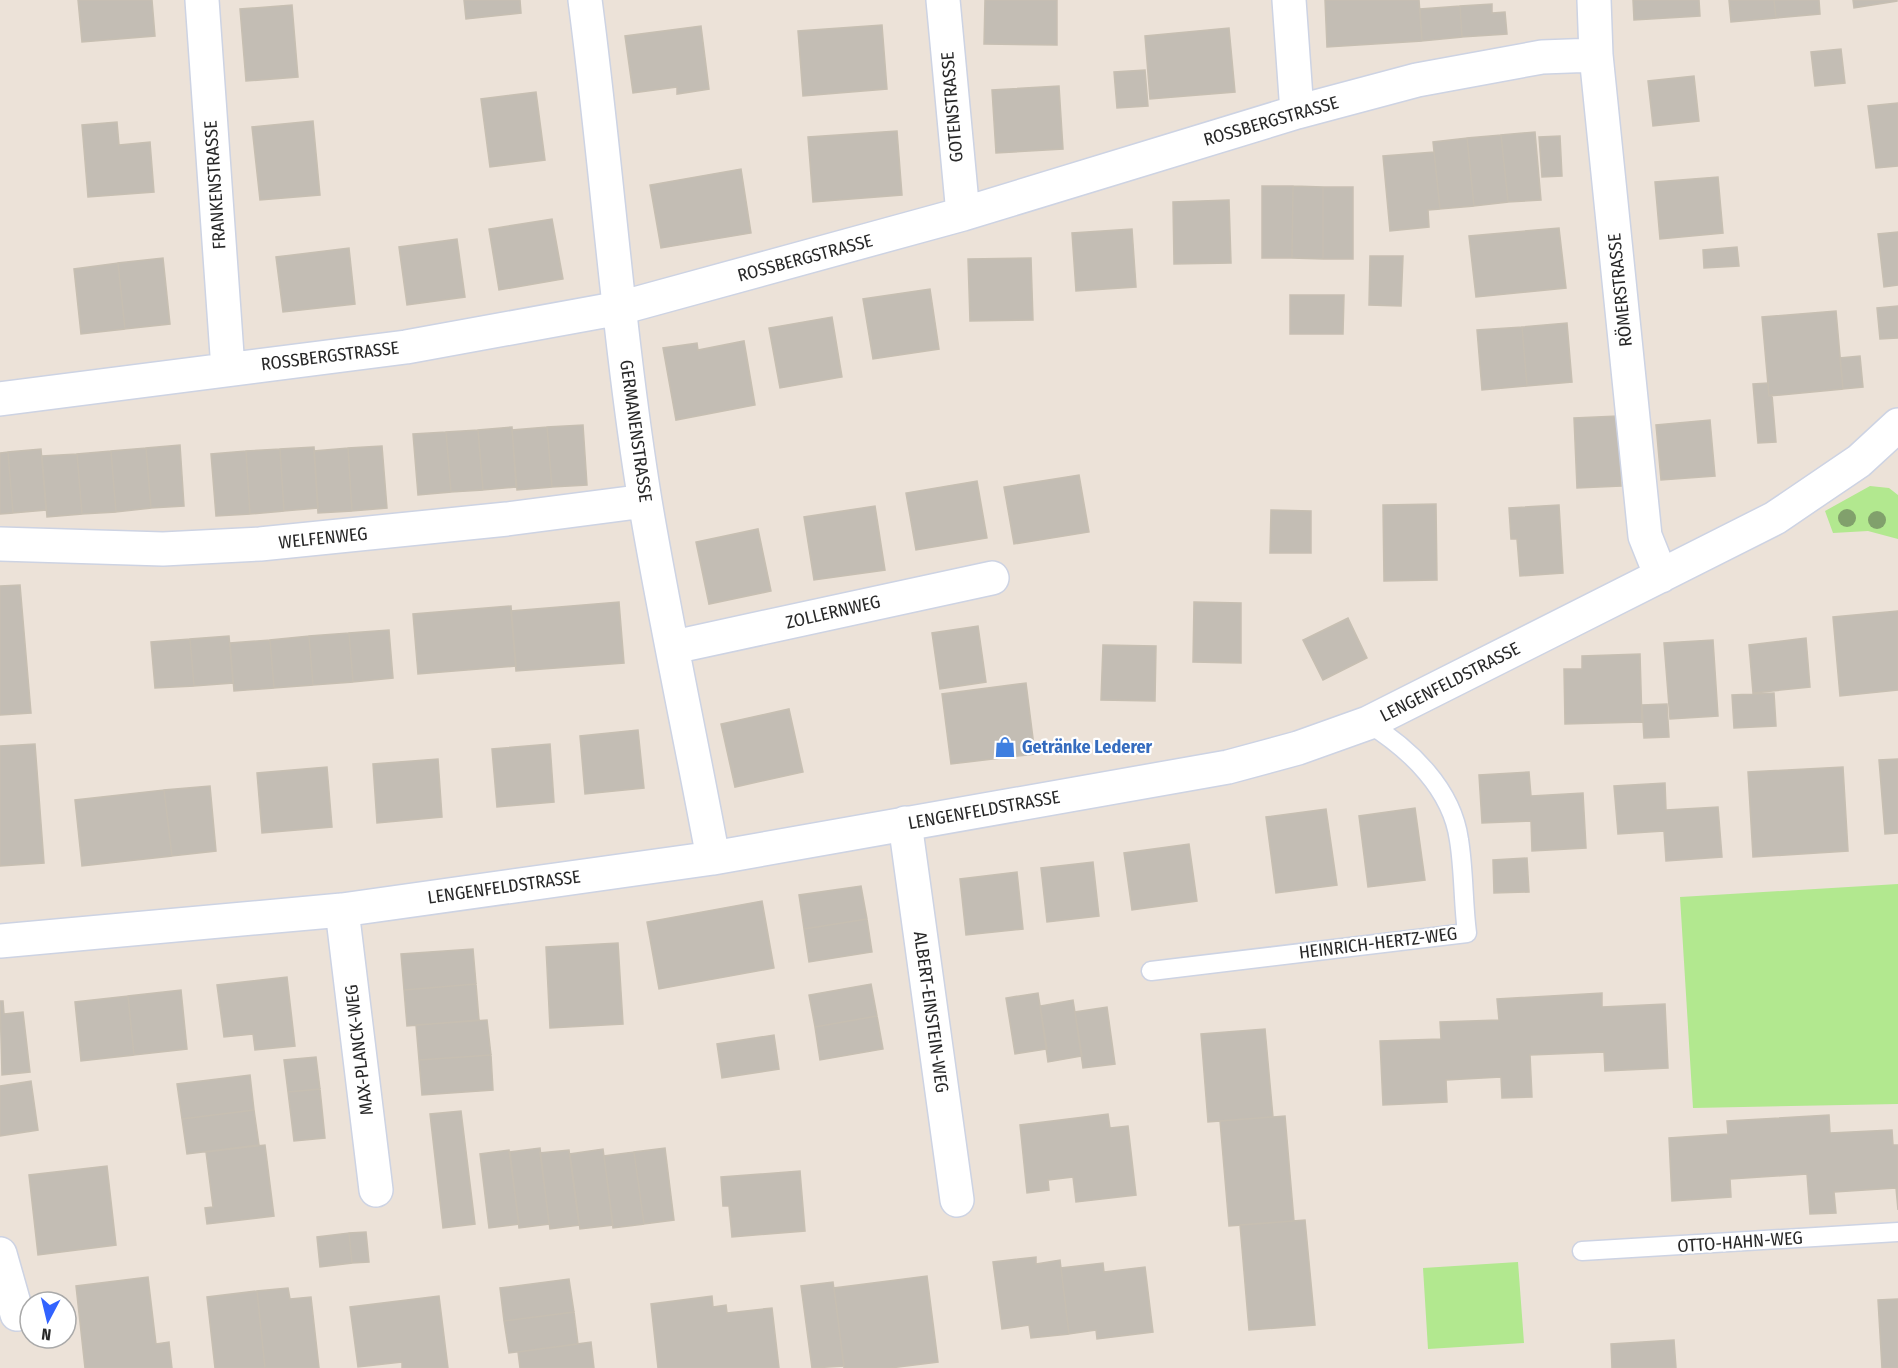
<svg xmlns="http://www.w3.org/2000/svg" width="1898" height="1368" viewBox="0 0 1898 1368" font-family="'Fira Sans Condensed',sans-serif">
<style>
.green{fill:#b2e88f}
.building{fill:#c3bdb4;stroke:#c7bfb2;stroke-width:1.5}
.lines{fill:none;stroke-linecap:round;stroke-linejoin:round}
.lane-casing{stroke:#cdd3e3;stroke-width:21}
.street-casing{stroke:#cdd3e3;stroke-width:36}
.lane{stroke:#fff;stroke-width:18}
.street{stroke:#fff;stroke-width:33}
.tree{fill:#81a06c}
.labels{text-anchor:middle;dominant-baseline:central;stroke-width:4.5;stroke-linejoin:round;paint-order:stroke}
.street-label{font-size:18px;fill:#282828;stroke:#fff}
.shop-label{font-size:18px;font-weight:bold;fill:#366cbe;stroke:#fff;text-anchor:start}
</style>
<rect width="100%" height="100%" fill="#ece2d8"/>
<path class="green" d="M1870,486L1889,488L1898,495V539L1868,531L1833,533L1825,511Z
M1898,884V1104L1693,1108L1680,897Z
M1518,1262L1524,1343L1428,1349L1423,1268Z"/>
<path class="building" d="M78,0H152L155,36L82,42Z
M464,0H520L521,13L466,19Z
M985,0H1057V45L984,44Z
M1325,0H1419L1422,41L1327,47Z
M1633,0H1699L1700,16L1634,20Z
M1729,0H1774L1776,18L1731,22Z
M1774,0H1819L1820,14L1776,18Z
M1853,0H1897V1L1854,8Z
M1492,4V13L1505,12L1507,34L1462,37L1460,6Z
M292,5L298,77L246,81L240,9Z
M1460,6L1462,37L1422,41L1420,9Z
M882,25L887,89L803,96L798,31Z
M701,26L709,89L677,94V87L633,93L625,36Z
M1229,28L1235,92L1150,99L1145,36Z
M1841,49L1845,83L1815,86L1811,52Z
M1145,70L1148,106L1117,108L1114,72Z
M1694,76L1699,121L1653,126L1648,81Z
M1059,86L1063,149L996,153L992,90Z
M536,92L545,160L490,167L481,99Z
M1898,103V166L1876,168L1868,106Z
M313,121L320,195L260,200L252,127Z
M117,122L119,145L150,142L154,192L88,197L82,125Z
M897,131L902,195L813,202L808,137Z
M1535,132L1541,200L1508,202L1501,135Z
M1501,135L1508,202L1474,206L1467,138Z
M1560,136L1562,176L1542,177L1539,137Z
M1467,138L1474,206L1440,209L1433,142Z
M1434,152L1440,209L1428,210L1429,227L1390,231L1383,156Z
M741,169L751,233L661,248L650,185Z
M1718,177L1723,233L1660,239L1655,182Z
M1262,186H1293L1292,258H1262Z
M1293,186L1323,187V259L1292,258Z
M1323,187H1353V259H1323Z
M1229,200L1231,263L1174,264L1173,202Z
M552,219L563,279L499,290L489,229Z
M1559,228L1566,288L1476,297L1469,236Z
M1132,229L1136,287L1076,291L1072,233Z
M1898,232V285L1884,287L1878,234Z
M457,239L465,297L407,305L399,247Z
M1737,247L1739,266L1704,268L1703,250Z
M349,248L355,304L283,312L276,257Z
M1370,256H1403L1401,306L1369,305Z
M163,258L170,324L125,329L118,263Z
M1031,258L1033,320L970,321L968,259Z
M118,263L125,329L81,334L74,269Z
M930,289L939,349L873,359L863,299Z
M1290,295H1344L1343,334H1290Z
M1898,306V338L1880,339L1877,308Z
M1836,311L1843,389L1769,396L1762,317Z
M832,317L842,377L780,388L769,328Z
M1567,323L1572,382L1527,386L1522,327Z
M1522,327L1527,386L1482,390L1477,330Z
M744,341L755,405L676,420L663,348L697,343L698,350Z
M1860,356L1863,387L1843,389L1840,358Z
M1768,383L1769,396L1772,395L1776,442L1758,443L1753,384Z
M1618,416L1621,486L1577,488L1574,418Z
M1710,420L1715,476L1661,480L1656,425Z
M583,425L587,485L552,487L547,427Z
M512,427L516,487L483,490L478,430Z
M547,427L552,487L517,490L512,430Z
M478,430L483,490L451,492L446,432Z
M446,432L451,492L418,495L413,434Z
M180,445L184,506L151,508L146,448Z
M382,446L387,508L352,511L348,448Z
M314,447L318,508L284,511L280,449Z
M146,448L151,508L116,512L111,451Z
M348,448L352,511L318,513L314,451Z
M41,449L46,510L13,513L8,452Z
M280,449L284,511L250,514L246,451Z
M111,451L116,512L82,514L77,454Z
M246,451L250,514L216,516L211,454Z
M8,452L13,513L0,514V453Z
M77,454L82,514L47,517L42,456Z
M1079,475L1089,532L1014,544L1004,487Z
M977,481L987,538L916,550L906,493Z
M1436,504L1437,580L1384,581L1383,505Z
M1559,505L1563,573L1520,576L1517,539H1511L1509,508Z
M875,506L885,570L814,580L804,517Z
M1271,510L1311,511V553H1270Z
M758,529L771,591L709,604L696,542Z
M20,585L31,713L0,715V586Z
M619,602L624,663L516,671L511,611Z
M1194,602L1241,603V663L1193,662Z
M511,606L516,666L418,674L413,614Z
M1898,611V690L1840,696L1833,617Z
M1348,618L1367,658L1323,680L1303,640Z
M978,626L986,682L940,689L932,633Z
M389,630L393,678L353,682L349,633Z
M349,633L353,682L313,685L309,636Z
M229,636L233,683L194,686L190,639Z
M309,636L313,685L274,688L270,640Z
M1806,638L1810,687L1753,693L1749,645Z
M190,639L194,686L155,688L151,642Z
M270,640L274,688L234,691L230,643Z
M1713,640L1718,716L1670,719L1664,643Z
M1103,645L1156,646L1155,701L1101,700Z
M1640,654L1642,722L1565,724L1564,669H1582V656Z
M1026,683L1035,754L951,764L942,694Z
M1774,693L1776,726L1734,728L1732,695Z
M1667,704L1669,737L1644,738L1642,705Z
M789,709L803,772L735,787L721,724Z
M638,730L644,788L585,794L580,736Z
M35,744L44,863L0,866V746Z
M550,744L554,802L497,807L492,749Z
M438,759L442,817L377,823L373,764Z
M1898,759V833L1885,834L1879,760Z
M327,767L332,827L262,833L257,773Z
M1843,767L1848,851L1753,857L1748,772Z
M1529,772L1531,796L1583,793L1586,848L1532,851L1531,821L1482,823L1479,775Z
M1665,783L1666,810L1718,807L1722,857L1666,861L1664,831L1618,834L1614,786Z
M210,786L216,851L172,856L164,790Z
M164,790L172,856L82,866L75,800Z
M1415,808L1425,880L1368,887L1359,816Z
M1326,809L1337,885L1276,893L1266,817Z
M1189,844L1197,901L1132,910L1124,853Z
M1527,858L1529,892L1494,893L1493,860Z
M1093,862L1099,916L1047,922L1041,868Z
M1017,872L1023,929L966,935L960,879Z
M861,886L867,919L804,929L799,895Z
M762,901L774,968L659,989L647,922Z
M867,919L872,952L809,962L804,929Z
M618,943L623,1024L550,1028L546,947Z
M473,949L476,984L404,990L401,954Z
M287,977L295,1046L255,1050L253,1034L224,1037L217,985Z
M476,984L479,1020L407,1026L404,990Z
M871,984L877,1016L815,1027L809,995Z
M181,990L187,1049L134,1055L128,996Z
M1038,993L1047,1049L1015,1054L1006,998Z
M1602,993V1007L1665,1004L1668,1068L1605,1071L1604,1052L1530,1055L1532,1097L1502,1098L1501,1077L1446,1080L1447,1102L1383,1105L1380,1041L1441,1039L1440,1022L1499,1020L1497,999Z
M128,996L134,1055L81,1061L75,1002Z
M1073,1000L1082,1056L1048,1062L1040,1006Z
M0,1001H3L4,1014L23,1012L30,1072L2,1075Z
M1107,1007L1115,1064L1083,1068L1075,1012Z
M877,1016L883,1049L820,1060L815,1027Z
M487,1020L491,1055L419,1060L416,1025Z
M1265,1029L1273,1117L1208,1122L1201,1034Z
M774,1035L779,1069L722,1078L717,1044Z
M491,1055L493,1090L422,1095L419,1060Z
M316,1057L320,1089L288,1092L284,1060Z
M250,1075L254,1110L182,1119L177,1084Z
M31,1081L38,1130L0,1136V1086Z
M320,1089L325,1138L294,1141L288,1092Z
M254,1110L259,1145L187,1154L182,1119Z
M461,1111L475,1224L443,1228L430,1114Z
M1108,1114L1110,1128L1128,1126L1136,1195L1076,1202L1073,1177L1048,1180L1049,1190L1027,1193L1020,1125Z
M1829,1115L1830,1133L1892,1130L1893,1145H1898V1210L1896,1188L1834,1192L1836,1213L1810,1214L1807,1174L1730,1179L1731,1197L1672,1201L1669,1138L1728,1134L1727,1121Z
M1285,1116L1294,1221L1229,1226L1220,1121Z
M265,1145L274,1216L207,1224L205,1208L213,1207L206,1152Z
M540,1148L549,1224L519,1228L510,1152Z
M665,1148L674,1220L644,1224L634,1152Z
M603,1149L613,1225L580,1229L570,1154Z
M509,1150L519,1224L489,1228L480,1154Z
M569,1150L579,1225L550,1229L540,1153Z
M634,1152L644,1224L613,1228L604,1156Z
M107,1166L116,1245L38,1255L29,1175Z
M800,1171L805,1231L732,1237L729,1206H723L721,1177Z
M1305,1220L1315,1325L1249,1330L1240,1225Z
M366,1232L369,1262L352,1263L349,1233Z
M349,1233L352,1263L320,1267L317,1237Z
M1036,1257V1264L1060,1260L1069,1334L1031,1338L1029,1325L1002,1329L993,1262Z
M1103,1263L1104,1272L1145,1267L1153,1332L1097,1339L1096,1330L1069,1334L1061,1268Z
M927,1276L938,1362L890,1368H844L834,1288Z
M148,1277L156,1344L169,1342L172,1368H85L76,1286Z
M569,1279L574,1312L504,1321L500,1288Z
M833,1282L844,1366L812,1368L801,1286Z
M288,1288L290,1299L311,1297L319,1368H265L257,1291Z
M257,1291L265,1368H215L207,1297Z
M439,1296L448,1368H402V1362L358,1367L350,1307Z
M712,1296L713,1307L726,1305L727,1313L772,1308L779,1368H658L651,1304Z
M1898,1299V1368H1882L1878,1300Z
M574,1312L578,1344L509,1353L504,1321Z
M1674,1340L1676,1368H1612L1611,1344Z
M591,1342L594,1368H520L518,1352Z"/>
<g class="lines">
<defs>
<path id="lane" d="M1151,971L1467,933C1463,902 1464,871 1459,840C1452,789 1410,749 1368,723
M1582,1251L1898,1232"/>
<path id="street" d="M202,0L228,369
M585,0C607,167 618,335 645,501C665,620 691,739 713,858
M943,0L963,214
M1289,0L1297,112
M1594,0L1596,55L1645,536L1661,576
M0,399L406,347L620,308L963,214L1297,112L1417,80L1542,57L1596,55
M0,544L163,549L260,544L507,519L645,501
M674,647L992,578
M905,823L957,1200
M342,910L376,1190
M0,941L342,910L713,858L1228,767L1298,748L1368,723L1775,518L1859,461L1898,425
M0,1254L17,1314"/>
</defs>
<use href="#lane" class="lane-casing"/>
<use href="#street" class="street-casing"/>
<use href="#lane" class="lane"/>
<use href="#street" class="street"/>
</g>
<g class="tree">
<circle cx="1847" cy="518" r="9"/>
<circle cx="1877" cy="520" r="9"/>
</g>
<defs>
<symbol id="shop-bare" viewBox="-9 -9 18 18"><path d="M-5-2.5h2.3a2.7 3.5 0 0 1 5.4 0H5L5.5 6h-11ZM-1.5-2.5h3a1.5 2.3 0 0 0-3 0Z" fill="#3f7fe0" stroke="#fff" stroke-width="2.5" paint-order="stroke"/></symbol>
</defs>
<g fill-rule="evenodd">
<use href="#shop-bare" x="990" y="732" width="30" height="30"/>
</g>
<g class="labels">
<g class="street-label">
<text transform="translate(952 107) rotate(-95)">GOTENSTRASSE</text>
<text transform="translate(1271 121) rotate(-16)">ROSSBERGSTRASSE</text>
<text transform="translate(215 185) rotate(-94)">FRANKENSTRASSE</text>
<text transform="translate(805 258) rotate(-15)">ROSSBERGSTRASSE</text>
<text transform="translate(1620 290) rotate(-96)">RÖMERSTRASSE</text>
<text transform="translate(330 356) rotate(-7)">ROSSBERGSTRASSE</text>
<text transform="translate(636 431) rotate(82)">GERMANENSTRASSE</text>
<text transform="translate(323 538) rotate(-6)">WELFENWEG</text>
<text transform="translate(833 612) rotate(-13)">ZOLLERNWEG</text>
<text transform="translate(1450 682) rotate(-27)">LENGENFELDSTRASSE</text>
<text transform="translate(984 810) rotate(-10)">LENGENFELDSTRASSE</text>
<text transform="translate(504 887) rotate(-8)">LENGENFELDSTRASSE</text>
<text transform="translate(1378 943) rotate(-7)">HEINRICH-HERTZ-WEG</text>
<text transform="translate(931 1012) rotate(82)">ALBERT-EINSTEIN-WEG</text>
<text transform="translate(359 1050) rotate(-97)">MAX-PLANCK-WEG</text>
<text transform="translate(1740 1242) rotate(-4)">OTTO-HAHN-WEG</text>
</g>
<g class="shop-label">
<text x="1022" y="747">Getränke Lederer</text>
</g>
</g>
<g transform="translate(48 1320) rotate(187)"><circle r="28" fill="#ffffff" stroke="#a9a9a9" stroke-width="1.5"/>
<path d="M0-4.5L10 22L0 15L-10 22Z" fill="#3263ff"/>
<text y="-9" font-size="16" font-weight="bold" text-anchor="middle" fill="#282828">N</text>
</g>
</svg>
